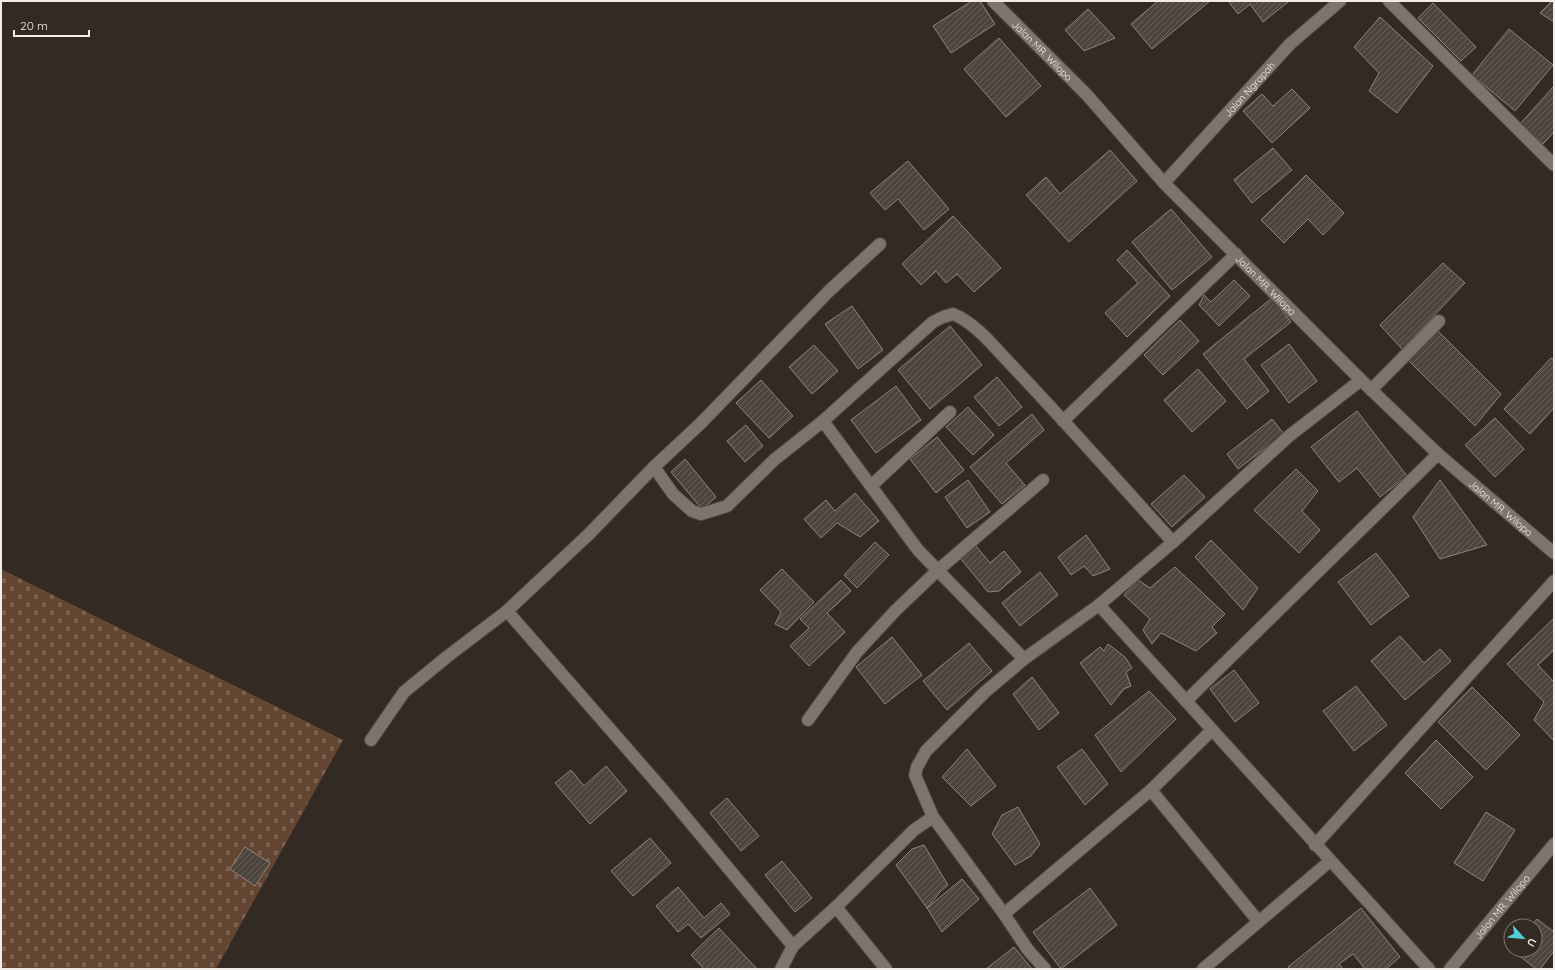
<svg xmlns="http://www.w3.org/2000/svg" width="1555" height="970" viewBox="0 0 1555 970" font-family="Quicksand,sans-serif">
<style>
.cemetery{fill:url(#cemetery-stones)}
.building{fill:url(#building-hatch);stroke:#8f837d}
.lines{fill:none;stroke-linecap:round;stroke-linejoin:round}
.lane-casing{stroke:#4e4642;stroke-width:14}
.street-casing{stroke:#4e4642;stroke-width:14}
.lane{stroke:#7e736d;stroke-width:12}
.street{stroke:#7e736d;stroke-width:12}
.labels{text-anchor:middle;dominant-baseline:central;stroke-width:4;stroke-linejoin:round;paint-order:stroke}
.street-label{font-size:10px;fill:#f2ece8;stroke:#332a24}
</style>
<defs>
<pattern id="cemetery-stones" width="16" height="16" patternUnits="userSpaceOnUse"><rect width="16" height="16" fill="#634532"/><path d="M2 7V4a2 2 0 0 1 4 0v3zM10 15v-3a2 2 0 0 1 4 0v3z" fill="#7a6050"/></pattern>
<pattern id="building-hatch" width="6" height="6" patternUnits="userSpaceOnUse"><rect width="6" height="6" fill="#4e443e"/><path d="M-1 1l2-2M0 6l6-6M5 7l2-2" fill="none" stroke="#685f5a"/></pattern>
</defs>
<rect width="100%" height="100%" fill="#332a24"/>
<path class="cemetery" d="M1,569L343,740L216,969H1Z"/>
<path class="building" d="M972,1H980L995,24L951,53L933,26Z
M1158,1H1210L1152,49L1131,24Z
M1228,1H1287L1288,2L1263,22L1250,4L1238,14Z
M1552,1H1554V22L1540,13Z
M1433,3L1476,47L1461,61L1418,18Z
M1088,9L1115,38L1084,51L1065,30Z
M1380,17L1433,66L1397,113L1369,91L1379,73L1354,47Z
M1509,29L1553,65L1515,111L1472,75Z
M999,38L1041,86L1006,117L964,69Z
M1554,86V132L1543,144L1520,124Z
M1292,89L1310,108L1272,143L1243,111L1262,94L1273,106Z
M1273,148L1292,170L1252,203L1234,180Z
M1110,150L1137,181L1069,242L1026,195L1046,177L1060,194Z
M908,161L949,209L924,230L898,199L885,210L870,193Z
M1306,175L1344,213L1323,235L1308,219L1284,243L1261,220Z
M1171,209L1212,257L1172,290L1132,242Z
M953,216L1001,268L974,292L957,274L946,283L936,271L921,285L902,264Z
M1127,250L1170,296L1127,337L1105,313L1138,283L1117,260Z
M1443,263L1465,283L1402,349L1380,325Z
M1234,280L1250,296L1219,326L1199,305L1204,295L1211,302Z
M1272,298L1291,322L1244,359L1269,391L1247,409L1203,354Z
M852,306L883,350L858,369L825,324Z
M1180,320L1199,341L1163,375L1144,355Z
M950,326L982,365L930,409L898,370Z
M1438,331L1501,394L1475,426L1408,360Z
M1289,344L1317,381L1289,403L1261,365Z
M814,345L838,371L812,394L789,367Z
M1551,358L1554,360V408L1530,434L1504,409Z
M1198,369L1226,401L1192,432L1164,400Z
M997,377L1022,407L999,426L974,397Z
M761,380L793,416L769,438L736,403Z
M896,386L921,420L876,453L851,420Z
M968,407L994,435L973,455L946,427Z
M1357,411L1407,476L1380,497L1357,468L1339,482L1311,447Z
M1032,414L1044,430L1006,463L1025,485L1002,504L970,467Z
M1495,418L1524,449L1495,477L1465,445Z
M1272,419L1284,434L1238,469L1227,454Z
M746,425L763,446L745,462L727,441Z
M937,437L964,470L936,493L910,459Z
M685,459L716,497L702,509L671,472Z
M1296,469L1318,491L1302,511L1320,530L1299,553L1254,510Z
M1184,475L1205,497L1172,527L1151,504Z
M968,480L990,512L967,528L945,497Z
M1440,480L1487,545L1440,559L1413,517Z
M855,493L879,521L860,537L837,523L821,538L804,519L826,500L835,511Z
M1086,535L1110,569L1093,576L1084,566L1071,575L1058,557Z
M1211,540L1258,588L1243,610L1195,557Z
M875,542L889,555L857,588L844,575Z
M976,546L990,563L1004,551L1021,572L999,591L988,592L961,559Z
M1376,553L1409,596L1371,625L1338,582Z
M1175,567L1225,614L1212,627L1217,633L1196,651L1161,633L1152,644L1143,630L1150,619L1124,595L1138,580L1150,588Z
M782,569L814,602L787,630L775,624L781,612L760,590Z
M1040,572L1058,595L1020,626L1002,603Z
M841,580L851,591L827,613L845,632L809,666L790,646L809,628L800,619Z
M1554,618V650L1538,665L1554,682V741L1534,720L1544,702L1507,664Z
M1400,636L1424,663L1440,649L1451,661L1405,700L1371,661Z
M892,637L922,675L885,704L856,667Z
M969,643L992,671L947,710L923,681Z
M1108,644L1125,657L1132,668L1126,672L1131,686L1124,689L1111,705L1080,663L1100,647L1104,651Z
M1234,670L1259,703L1235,722L1210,689Z
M1032,677L1059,713L1039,730L1013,694Z
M1356,686L1387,725L1354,751L1323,711Z
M1472,687L1520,735L1486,770L1438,722Z
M1149,691L1176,719L1121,772L1095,735Z
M1436,740L1473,777L1441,809L1405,773Z
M967,749L996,786L971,806L942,777Z
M1082,749L1108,784L1085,805L1057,767Z
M606,766L627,791L590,824L555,783L571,770L584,786Z
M727,798L759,836L741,851L710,813Z
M1018,807L1040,844L1031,856L1015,865L992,834L1002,815Z
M1486,812L1515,830L1483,881L1454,863Z
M650,838L671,863L633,896L611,871Z
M924,845L948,885L940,892L927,908L896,865L912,849Z
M245,847L270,863L255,886L230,869Z
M782,861L812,898L795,912L765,875Z
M962,879L979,899L942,932L927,908Z
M678,887L704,918L721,903L730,914L701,938L688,924L678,932L656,906Z
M1090,888L1117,925L1061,969L1033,932Z
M1361,908L1400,957L1386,969H1365L1353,954L1339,964L1343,969H1290L1288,967Z
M1537,919L1554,932V951L1540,969H1536L1512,950H1535V926H1531Z
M719,928L757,969H704L691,955Z
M1014,947L1032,969H986Z"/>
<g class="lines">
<defs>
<path id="lane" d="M371,740L404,692L448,656L507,611"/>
<g id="street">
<path id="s1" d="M993,1L1087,95L1164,183L1361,380L1438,454L1554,553"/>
<path d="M1389,1L1554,165"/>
<path id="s2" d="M1164,183L1290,44L1340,1"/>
<path d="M1371,390L1439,321"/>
<path d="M823,421L933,322L943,317L953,314C978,324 999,353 1018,372C1071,428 1122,486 1173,542"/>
<path d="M1063,421L1236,254"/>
<path d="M654,467L673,494L692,511L701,514L711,511L727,506L774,460L823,421L918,550L1024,659L1099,605L1429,969"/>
<path d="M871,486L950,412"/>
<path d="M1099,605L1173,542L1289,436L1361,380"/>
<path d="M1024,659L985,692L926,751L917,767L915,775L933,817L1004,914L1028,950L1045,969"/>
<path d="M1186,701L1438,454"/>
<path d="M808,720L857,652L896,610L938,570L1043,480"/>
<path d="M1151,790L1258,921"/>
<path d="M1315,845L1554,581"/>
<path d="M836,907L886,969"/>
<path d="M1004,914L1151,790L1212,730"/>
<path d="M793,946L836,907L914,830L933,817"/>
<path d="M781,969L793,946L664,791L507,611L588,535L654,467L701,423L829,291L880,244"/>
<path d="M1203,969L1330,861"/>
<path id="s3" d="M1450,969L1554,844"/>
</g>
</defs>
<use href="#lane" class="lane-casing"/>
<use href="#street" class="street-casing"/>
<use href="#lane" class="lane"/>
<use href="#street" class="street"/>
</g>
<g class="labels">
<g class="street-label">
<text stroke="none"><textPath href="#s1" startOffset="70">Jalan MR. Wilopo</textPath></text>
<text stroke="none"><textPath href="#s2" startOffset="127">Jalan Ngrapah</textPath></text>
<text stroke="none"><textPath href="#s1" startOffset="394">Jalan MR. Wilopo</textPath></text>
<text stroke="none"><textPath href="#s1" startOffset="718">Jalan MR. Wilopo</textPath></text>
<text stroke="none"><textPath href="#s3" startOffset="81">Jalan MR. Wilopo</textPath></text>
</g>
</g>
<rect width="1555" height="970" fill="none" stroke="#f2ece8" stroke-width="4"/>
<g transform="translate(1523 938) rotate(117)"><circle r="19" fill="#332a24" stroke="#7f7872"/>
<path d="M0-3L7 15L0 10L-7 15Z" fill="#52ccd5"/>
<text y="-6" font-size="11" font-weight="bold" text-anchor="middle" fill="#f2ece8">U</text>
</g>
<path d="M14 30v6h75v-6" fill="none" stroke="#f2ece8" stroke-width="2"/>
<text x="20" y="30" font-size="12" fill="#f2ece8" stroke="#332a24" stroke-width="3" paint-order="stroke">20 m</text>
</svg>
